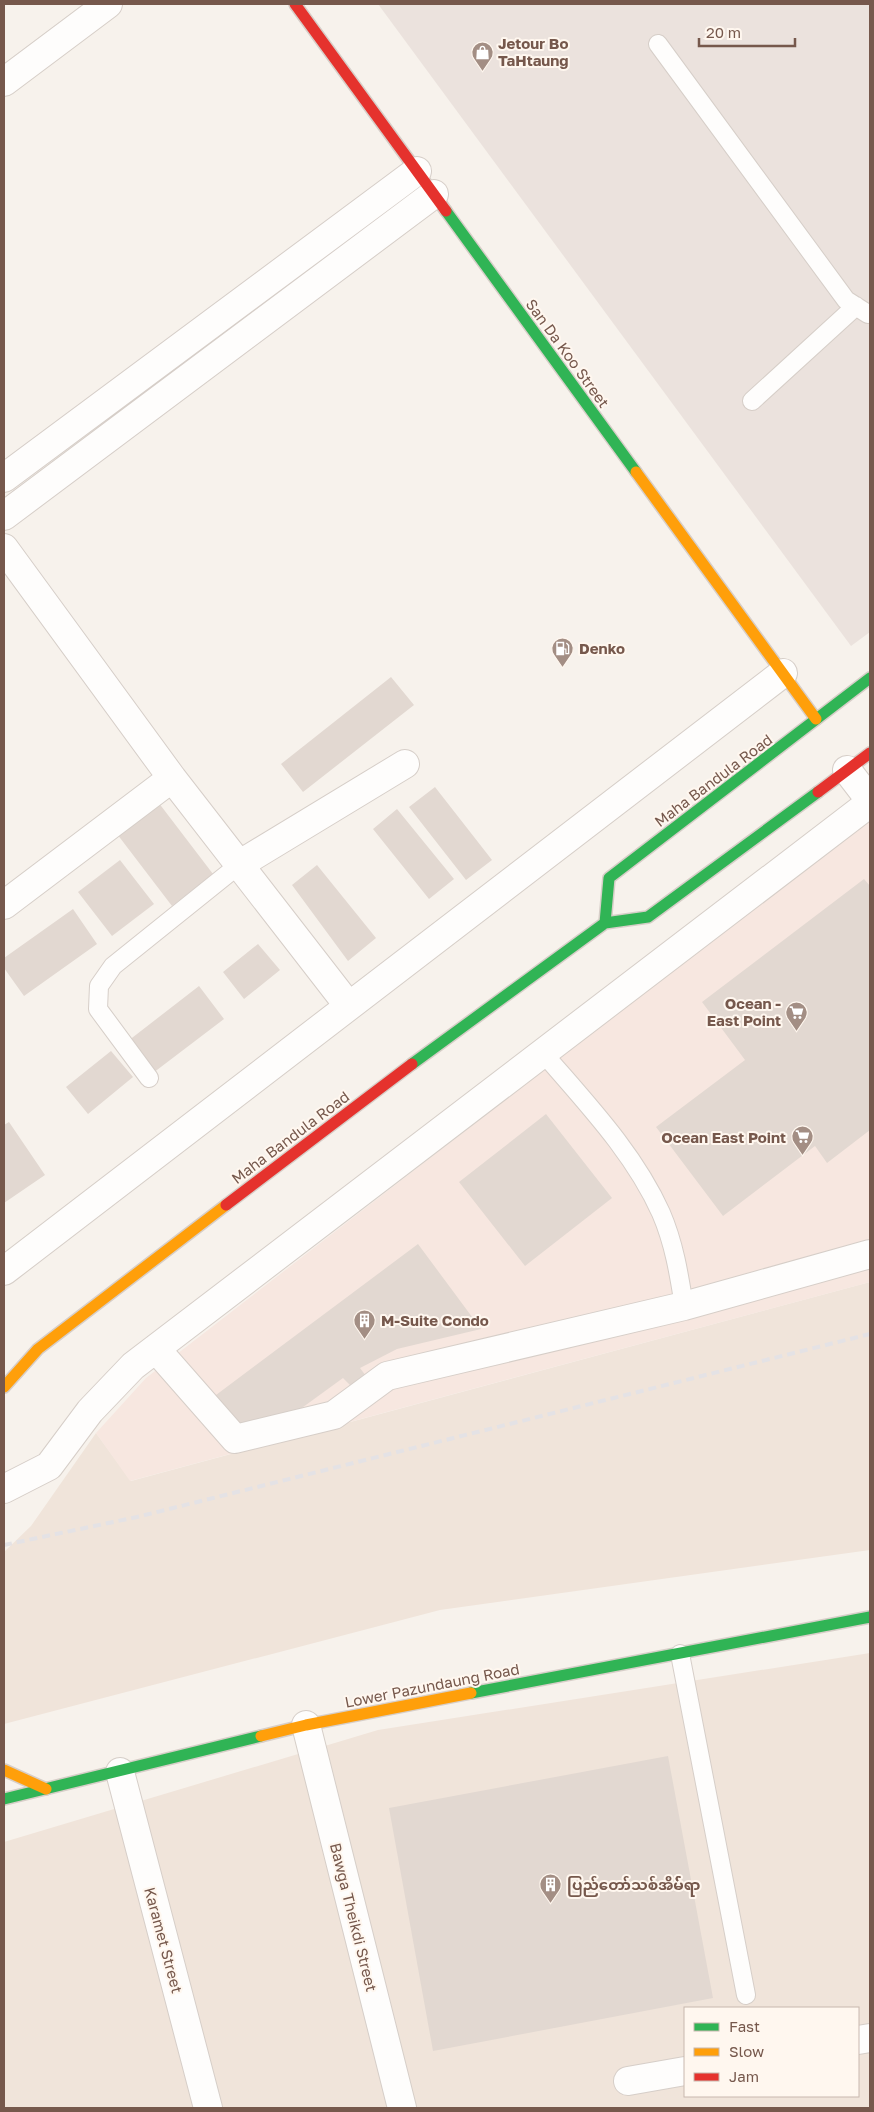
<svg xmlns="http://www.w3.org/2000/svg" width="874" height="2112" viewBox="0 0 874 2112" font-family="'Golos Text','Noto Sans Myanmar',sans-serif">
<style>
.residential{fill:#f0e4da;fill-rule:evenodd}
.commercial{fill:#f7e7e0}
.industrial{fill:#ebe2dd}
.building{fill:#e2d8d1}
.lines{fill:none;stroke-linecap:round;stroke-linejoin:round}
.lane-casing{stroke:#d6cec8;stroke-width:20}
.street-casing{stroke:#d6cec8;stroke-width:30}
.fast-casing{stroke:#d7cec8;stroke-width:14}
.slow-casing{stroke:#d7cec8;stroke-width:14}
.jam-casing{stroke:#d7cec8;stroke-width:14}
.lane{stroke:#fefdfc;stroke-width:18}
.street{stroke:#fefdfc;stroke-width:28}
.fast{stroke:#30b455;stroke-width:11}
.slow{stroke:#ff9f0a;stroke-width:11}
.jam{stroke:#e5322d;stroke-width:11}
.rail{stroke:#e4e2e5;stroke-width:4;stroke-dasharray:8 5;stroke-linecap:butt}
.labels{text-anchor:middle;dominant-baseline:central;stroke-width:4;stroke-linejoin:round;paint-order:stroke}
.poi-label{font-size:15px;font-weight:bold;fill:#76584c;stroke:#fff7ef;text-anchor:start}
.street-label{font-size:15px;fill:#76584c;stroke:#fff7ef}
</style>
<rect width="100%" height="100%" fill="#f7f2ec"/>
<path class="residential" d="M870,1282V1550L440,1610L4,1724V1552L31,1526L96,1433L131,1481Z
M870,1653V2108H4V1842L378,1730ZM685,2008H858V2096H685Z"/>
<path class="commercial" d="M870,817V1282L130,1481L96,1433L146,1378Z"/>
<path class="industrial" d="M378,4H870V632L851,646Z"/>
<path class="building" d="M391,677L414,705L303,792L281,764Z
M435,787L492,860L466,880L409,807Z
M155,798L213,874L172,906L114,830Z
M397,809L454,879L429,899L373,829Z
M120,860L154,904L112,936L78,892Z
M317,865L376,938L348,961L292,885Z
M864,879L870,886V1130L827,1163L815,1146L723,1216L656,1127L745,1060L702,1002Z
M73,909L97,944L24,996L4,968V958Z
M258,944L280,970L244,999L223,972Z
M199,986L224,1019L153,1073L128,1041Z
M111,1051L133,1077L88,1114L66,1087Z
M546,1114L612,1198L525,1266L459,1182Z
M9,1122L45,1175L4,1203V1125Z
M418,1244L481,1329L397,1349L360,1368L372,1384L357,1392L343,1378L299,1410L238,1426L212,1398Z
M668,1756L713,1998L433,2051L389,1808Z"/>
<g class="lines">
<defs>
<path id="lane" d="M658,44L846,300L868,314L870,313
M752,401L856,306
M544,1054C587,1104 634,1153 661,1213C674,1243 679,1274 684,1306
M149,1078L98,1009L99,986L113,966L240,864
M680,1654L746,1995"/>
<path id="street" d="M4,82L108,4
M4,478L417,171
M4,516L434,194
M4,548L172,778L4,905
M847,770L870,800
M172,778L348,1005
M240,864L405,764
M4,1271L783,673
M156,1349L235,1439L334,1415L387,1376L684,1306L870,1254
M4,1489L49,1466L90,1411L133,1366L870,803
M306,1725L402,2108
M120,1772L208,2108
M858,2040L870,2038
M628,2081L685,2071"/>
<path id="fast" d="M446,211L636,472
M605,923L609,878L870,678
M412,1064L605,923L648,917L818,792
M471,1693L870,1617
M4,1799L261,1736"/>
<path id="slow" d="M636,472L816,719
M4,1387L38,1349L226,1205
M261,1736L306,1725L471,1693
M4,1770L46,1789"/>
<path id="jam" d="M295,4L446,211
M818,792L870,753
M226,1205L412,1064"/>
</defs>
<use href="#lane" class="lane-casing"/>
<use href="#street" class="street-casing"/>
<use href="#fast" class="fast-casing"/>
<use href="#slow" class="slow-casing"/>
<use href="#jam" class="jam-casing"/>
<use href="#lane" class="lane"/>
<use href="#street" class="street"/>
<use href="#fast" class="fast"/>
<use href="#slow" class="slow"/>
<use href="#jam" class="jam"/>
<path class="rail" d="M4,1545L137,1517L870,1334"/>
</g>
<defs>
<symbol id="shop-pin" viewBox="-11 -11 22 30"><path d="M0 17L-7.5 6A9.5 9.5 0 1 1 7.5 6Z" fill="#a38e84" stroke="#fff7ef"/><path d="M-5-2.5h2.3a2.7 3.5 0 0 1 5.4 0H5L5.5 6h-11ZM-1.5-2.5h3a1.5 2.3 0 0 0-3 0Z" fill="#fff"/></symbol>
<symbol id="fuel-pin" viewBox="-11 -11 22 30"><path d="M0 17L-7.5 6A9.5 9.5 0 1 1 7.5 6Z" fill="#a38e84" stroke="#fff7ef"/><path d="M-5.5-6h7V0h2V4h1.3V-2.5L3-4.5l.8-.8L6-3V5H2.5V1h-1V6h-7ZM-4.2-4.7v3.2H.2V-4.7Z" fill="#fff"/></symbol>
<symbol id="supermarket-pin" viewBox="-11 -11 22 30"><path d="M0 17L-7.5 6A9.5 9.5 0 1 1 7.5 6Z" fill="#a38e84" stroke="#fff7ef"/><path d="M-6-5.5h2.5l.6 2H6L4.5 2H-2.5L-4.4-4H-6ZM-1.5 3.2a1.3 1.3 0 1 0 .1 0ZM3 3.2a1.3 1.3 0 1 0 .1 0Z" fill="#fff"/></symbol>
<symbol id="building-pin" viewBox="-11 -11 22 30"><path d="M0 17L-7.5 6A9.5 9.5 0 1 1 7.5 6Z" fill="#a38e84" stroke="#fff7ef"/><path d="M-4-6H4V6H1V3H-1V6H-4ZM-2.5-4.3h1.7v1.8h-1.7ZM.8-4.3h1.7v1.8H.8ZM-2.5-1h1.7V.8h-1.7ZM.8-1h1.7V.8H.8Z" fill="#fff"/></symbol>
</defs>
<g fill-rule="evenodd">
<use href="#shop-pin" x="470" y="40" width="25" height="34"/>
<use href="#fuel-pin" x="550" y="636" width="25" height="34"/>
<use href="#supermarket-pin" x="784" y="1000" width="25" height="34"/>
<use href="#supermarket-pin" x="790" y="1124" width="25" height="34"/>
<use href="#building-pin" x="352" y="1308" width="25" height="34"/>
<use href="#building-pin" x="538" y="1872" width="25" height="34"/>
</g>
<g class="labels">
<g class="poi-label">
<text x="498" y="43">Jetour Bo<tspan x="498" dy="17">TaHtaung</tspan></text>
<text x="579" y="648">Denko</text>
<text x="781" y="1003" text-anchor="end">Ocean -<tspan x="781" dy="17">East Point</tspan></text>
<text x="786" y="1137" text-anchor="end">Ocean East Point</text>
<text x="381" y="1320">M-Suite Condo</text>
<text x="567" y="1884">ပြည်တော်သစ်အိမ််ရာ</text>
</g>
<g class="street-label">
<text transform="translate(568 353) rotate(54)">San Da Koo Street</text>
<text transform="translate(713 780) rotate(-37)">Maha Bandula Road</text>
<text transform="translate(290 1137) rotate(-37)">Maha Bandula Road</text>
<text transform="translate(432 1685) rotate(-11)">Lower Pazundaung Road</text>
<text transform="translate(354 1917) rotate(76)">Bawga Theikdi Street</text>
<text transform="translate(164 1940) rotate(75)">Karamet Street</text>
</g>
</g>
<rect width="874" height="2112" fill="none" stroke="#76584c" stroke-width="10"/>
<rect x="684" y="2007" width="175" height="90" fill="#fff7ef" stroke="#c8b7ae"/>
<rect x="694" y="2023" width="25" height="8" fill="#30b455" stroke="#c8b7ae"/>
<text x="729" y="2032" font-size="15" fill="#76584c">Fast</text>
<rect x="694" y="2048" width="25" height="8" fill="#ff9f0a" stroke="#c8b7ae"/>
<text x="729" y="2057" font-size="15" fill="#76584c">Slow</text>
<rect x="694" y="2073" width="25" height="8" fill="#e5322d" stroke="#c8b7ae"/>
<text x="729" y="2082" font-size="15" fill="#76584c">Jam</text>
<path d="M699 38v8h96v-8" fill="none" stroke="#76584c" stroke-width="2.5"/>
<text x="706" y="38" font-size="15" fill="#76584c" stroke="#fff7ef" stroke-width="4" paint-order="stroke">20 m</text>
</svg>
